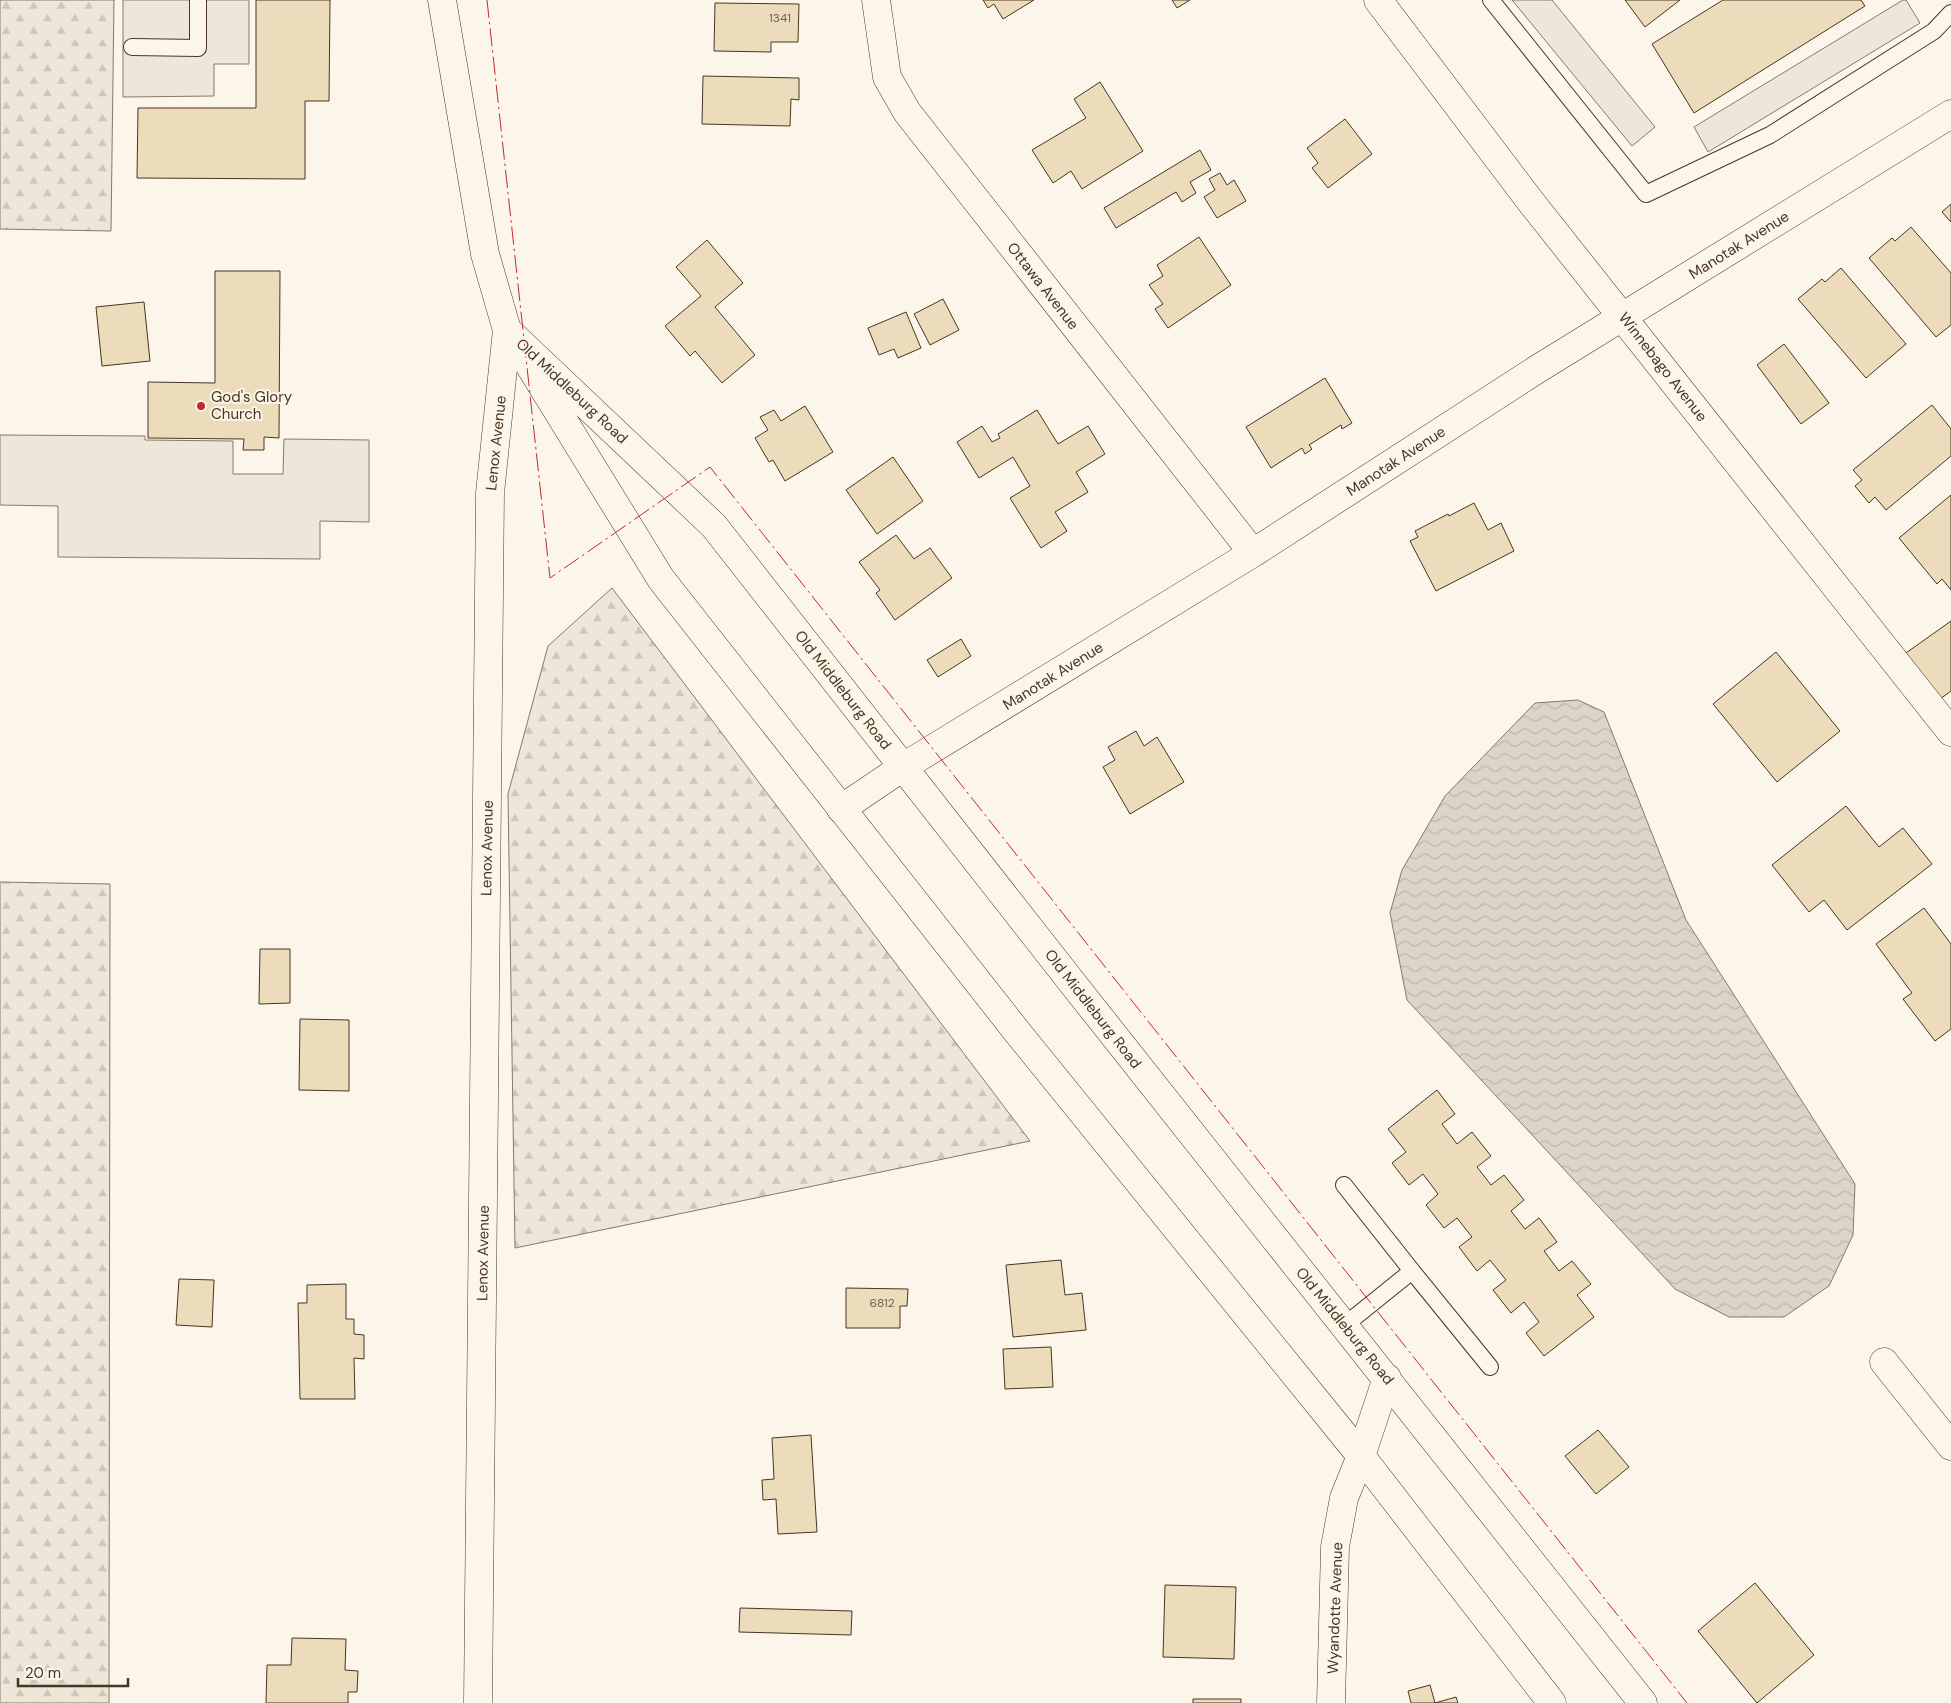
<svg xmlns="http://www.w3.org/2000/svg" width="1951" height="1703" viewBox="0 0 1951 1703" font-family="'DM Sans',sans-serif">
<style>
.forest{fill:url(#forest-firs);stroke:#887966}
.parking{fill:#ede7d9;stroke:#887966}
.water{fill:url(#water-waves);stroke:#887966}
.building{fill:#ecdcbc;stroke:#4a3520}
.lines{fill:none;stroke-linecap:round;stroke-linejoin:round}
.lane-casing{stroke:#4a3520;stroke-width:18}
.street-casing{stroke:#4a3520;stroke-width:29}
.secondary-casing{stroke:#4a3520;stroke-width:29}
.lane{stroke:#fbf6e9;stroke-width:16}
.street{stroke:#fbf6e9;stroke-width:28}
.secondary{stroke:#fbf6e9;stroke-width:28}
.power{stroke:#c62828;stroke-width:1;stroke-dasharray:18 4 2.5 4;stroke-linecap:butt}
.poi-dot{fill:#c62828;stroke:#fbf6e9;stroke-width:2}
.labels{text-anchor:middle;dominant-baseline:central;stroke-width:4;stroke-linejoin:round;paint-order:stroke}
.number-label{font-size:12px;fill:#725f47}
.street-label{font-size:15px;fill:#4a3520;stroke:#fbf6e9}
.poi-label{font-size:15px;fill:#4a3520;stroke:#fbf6e9;text-anchor:start}
</style>
<defs>
<pattern id="forest-firs" width="22" height="20" patternUnits="userSpaceOnUse" patternTransform="scale(1.25)"><rect width="22" height="20" fill="#ede6d9"/><path d="M5 1l3.5 6h-7zM16 11l3.5 6h-7z" fill="#cdc6ba"/></pattern>
<pattern id="water-waves" width="16" height="10" patternUnits="userSpaceOnUse" patternTransform="scale(1.25)"><rect width="16" height="10" fill="#dcd4c6"/><path d="M0 5q4-4 8 0t8 0" fill="none" stroke="#beb7aa"/></pattern>
</defs>
<rect width="100%" height="100%" fill="#fbf6e9"/>
<path class="forest" d="M0,0H114L111,231L0,229Z
M612,588L1030,1141L515,1248L508,794L548,646Z
M0,882L110,884L109,1703H0Z"/>
<path class="parking" d="M123,0H249V64H214V96L123,97Z
M1512,0H1552L1655,127L1632,146Z
M1903,0H1906L1920,23L1708,152L1694,127Z
M0,435L145,436V440L233,441V474H283L284,439L369,440V522L320,521V559L58,557V506L0,505Z"/>
<path class="water" d="M1578,700L1604,712L1686,920L1855,1184L1853,1235L1829,1286L1784,1317H1729L1675,1289L1407,1000L1390,913L1402,870L1445,796L1535,703Z"/>
<path class="building" d="M256,0H330L329,101H305V179L137,178L138,108H256Z
M983,0H1034L1003,19L994,4L988,8Z
M1172,0H1190L1177,8Z
M1625,0H1680L1645,27Z
M1723,0H1861L1865,6L1694,113L1652,44Z
M715,3L799,4L798,42H771V52L714,51Z
M703,76L799,78V100L791,99L790,126L702,124Z
M1100,82L1143,151L1082,189L1071,171L1053,183L1032,150L1086,118L1074,99Z
M1345,119L1372,154L1328,188L1312,168L1318,163L1307,148Z
M1200,150L1211,170L1190,182L1196,193L1182,202L1176,192L1116,228L1104,208Z
M1220,173L1227,185L1234,180L1246,201L1217,218L1204,197L1215,190L1209,179Z
M1951,204V222L1942,212Z
M1911,227L1951,273V325L1936,337L1869,258L1892,238L1895,241Z
M1199,237L1231,285L1168,328L1155,309L1163,304L1149,285L1163,276L1157,265Z
M707,240L743,283L715,307L755,355L722,383L695,351L690,356L665,326L701,296L676,267Z
M1841,268L1906,344L1866,378L1798,299L1822,279L1825,282Z
M215,271H280L279,438L264,437V450H243L244,439L148,438V382L215,383Z
M943,299L959,330L930,345L914,314Z
M144,302L150,361L102,366L96,307Z
M906,312L921,348L898,358L894,349L879,355L868,328Z
M1784,344L1829,403L1801,424L1757,365Z
M1325,378L1352,423L1342,429L1341,425L1309,445L1312,449L1305,454L1302,448L1271,468L1246,427Z
M1932,405L1951,429V456L1886,510L1875,497L1869,503L1855,486L1862,480L1853,470Z
M805,406L833,452L785,481L773,460L769,462L755,438L768,430L760,417L774,410L781,421Z
M1037,410L1058,444L1088,426L1105,454L1076,472L1088,492L1055,512L1067,531L1041,548L1010,498L1030,486L1013,457L979,478L957,442L982,426L992,442L1000,438L998,434Z
M893,457L923,501L877,534L846,490Z
M1951,495V590L1942,579L1937,584L1899,538Z
M1474,503L1488,530L1501,523L1514,551L1436,591L1410,541L1418,537L1415,531L1448,514L1449,516Z
M896,535L914,559L930,548L952,578L895,620L876,593L880,590L859,562Z
M1951,621V691L1940,699L1906,653Z
M961,639L971,656L938,677L927,660Z
M1776,652L1840,731L1777,782L1713,704Z
M1136,731L1144,746L1157,737L1184,782L1130,814L1103,767L1115,760L1108,747Z
M1846,806L1879,847L1903,828L1932,864L1847,930L1824,900L1809,912L1772,865Z
M1924,908L1951,944V1029L1935,1041L1903,999L1912,993L1876,944Z
M260,949H290V1003L259,1004Z
M300,1019L349,1020V1091L299,1090Z
M1437,1090L1455,1114L1442,1124L1457,1144L1472,1132L1491,1156L1477,1167L1491,1185L1504,1175L1524,1200L1511,1211L1525,1229L1539,1218L1557,1242L1544,1251L1559,1271L1572,1261L1591,1284L1577,1295L1594,1317L1544,1356L1526,1333L1539,1322L1524,1302L1511,1313L1493,1290L1506,1280L1490,1260L1477,1271L1459,1247L1472,1237L1457,1218L1444,1228L1426,1205L1438,1194L1423,1174L1409,1185L1392,1163L1406,1152L1388,1129Z
M1061,1260L1065,1295L1082,1293L1086,1330L1013,1337L1006,1265Z
M179,1279L214,1280L212,1327L176,1325Z
M346,1284V1319H354V1334L364,1335V1359L354,1358L355,1399H300L298,1303H307V1285Z
M846,1288L908,1289L907,1306H900V1328H846Z
M1051,1347L1053,1387L1005,1389L1003,1349Z
M1598,1430L1629,1467L1596,1494L1565,1456Z
M811,1435L817,1532L778,1534L776,1499L763,1500L762,1480L774,1479L772,1438Z
M1755,1583L1814,1655L1757,1703L1698,1631Z
M1165,1585L1236,1587L1234,1659L1163,1657Z
M740,1608L852,1611L851,1635L739,1632Z
M292,1638L346,1639L345,1670L358,1671L357,1692H348V1703H266L267,1665H291Z
M1430,1685L1435,1703L1456,1697L1458,1703H1411L1408,1691Z
M1193,1699H1241V1703H1193Z"/>
<g class="lines">
<defs>
<path id="lane" d="M1491,0L1646,194L1770,135L1934,31L1951,13
M132,47L198,48V0
M1344,1185L1412,1271L1345,1325
M1412,1271L1490,1367"/>
<path id="street" d="M876,0L887,77L907,112L1253,553
M1378,0L1531,202L1951,732
M841,809L903,767L1253,553L1536,370L1951,114
M1884,1362L1951,1446
M1331,1703L1335,1547L1344,1498L1361,1456"/>
<path id="secondary" d="M442,0L485,254L507,330L490,493L478,1703
M507,330L714,526L1074,985L1643,1703
M528,363L661,579L1018,1033L1361,1456L1552,1703
M1361,1456L1387,1378"/>
</defs>
<use href="#lane" class="lane-casing"/>
<use href="#street" class="street-casing"/>
<use href="#secondary" class="secondary-casing"/>
<use href="#lane" class="lane"/>
<use href="#street" class="street"/>
<use href="#secondary" class="secondary"/>
<path class="power" d="M487,0L550,578L710,467L1687,1703"/>
</g>
<circle class="poi-dot" cx="201" cy="406" r="5"/>
<g class="labels">
<g class="number-label">
<text x="780" y="18">1341</text>
<text x="882" y="1303">6812</text>
</g>
<g class="street-label">
<text transform="translate(1739 245) rotate(-32)">Manotak Avenue</text>
<text transform="translate(1043 286) rotate(52)">Ottawa Avenue</text>
<text transform="translate(1663 367) rotate(52)">Winnebago Avenue</text>
<text transform="translate(572 391) rotate(43)">Old Middleburg Road</text>
<text transform="translate(496 443) rotate(-84)">Lenox Avenue</text>
<text transform="translate(1396 461) rotate(-33)">Manotak Avenue</text>
<text transform="translate(1053 676) rotate(-32)">Manotak Avenue</text>
<text transform="translate(843 690) rotate(52)">Old Middleburg Road</text>
<text transform="translate(487 848) rotate(-89)">Lenox Avenue</text>
<text transform="translate(1093 1009) rotate(52)">Old Middleburg Road</text>
<text transform="translate(483 1253) rotate(-89)">Lenox Avenue</text>
<text transform="translate(1345 1326) rotate(51)">Old Middleburg Road</text>
<text transform="translate(1335 1608) rotate(-88)">Wyandotte Avenue</text>
</g>
<g class="poi-label">
<text x="211" y="397">God's Glory<tspan x="211" dy="17">Church</tspan></text>
</g>
</g>
<path d="M18 1678v8h110v-8" fill="none" stroke="#4a3520" stroke-width="2.5"/>
<text x="25" y="1678" font-size="15" fill="#4a3520" stroke="#fbf6e9" stroke-width="4" paint-order="stroke">20 m</text>
</svg>
